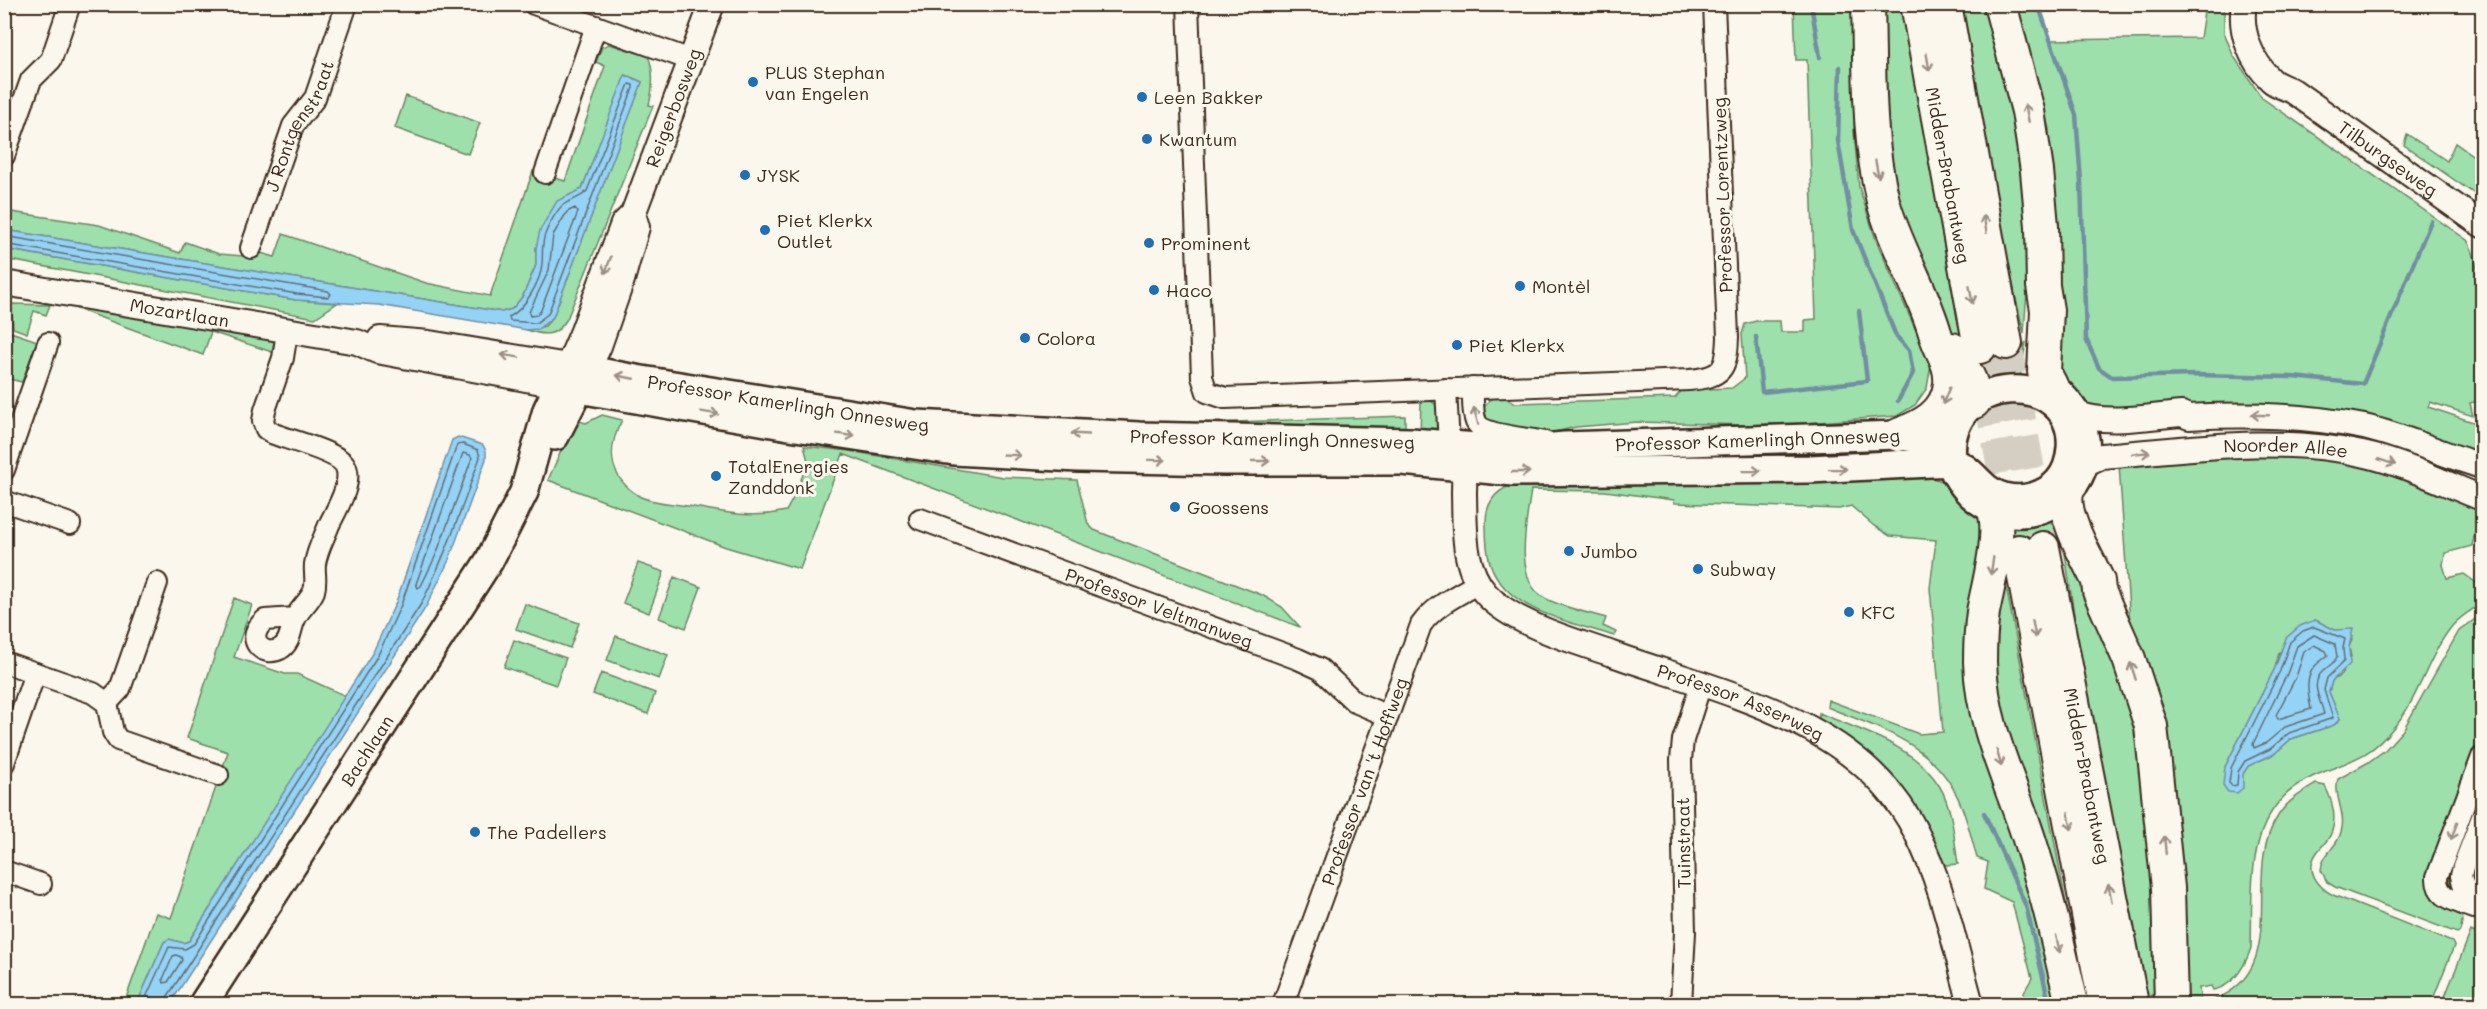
<svg xmlns="http://www.w3.org/2000/svg" width="2487" height="1009" viewBox="0 0 2487 1009" font-family="Mali,sans-serif">
<style>
.green{fill:#9de0ab;stroke:#6c8564;stroke-width:1.5;fill-rule:evenodd}
.water{fill:#95d3f6;stroke:#718fa0;stroke-width:1.5}
.lines{fill:none;stroke-linecap:round;stroke-linejoin:round}
.shore{stroke:#5f6e74;stroke-width:1.5}
.stream{stroke:#718fa0;stroke-width:4.5}
.trunk-tunnel{stroke:#d5cec3;stroke-width:32;stroke-dasharray:32 16;stroke-linecap:butt}
.minor-casing{stroke:#3b2a1e;stroke-width:24}
.tertiary-casing{stroke:#3b2a1e;stroke-width:28}
.secondary-casing{stroke:#3b2a1e;stroke-width:32}
.trunk-casing{stroke:#3b2a1e;stroke-width:36}
.minor{stroke:#fbf7ec;stroke-width:20}
.tertiary{stroke:#fbf7ec;stroke-width:24}
.secondary{stroke:#fbf7ec;stroke-width:27}
.trunk{stroke:#fbf7ec;stroke-width:32}
.oneway{stroke:#9b9085}
.poi-dot{fill:#1f6fb2;stroke:#fbf7ec;stroke-width:2}
.labels{text-anchor:middle;dominant-baseline:central;stroke-width:6;stroke-linejoin:round;paint-order:stroke}
.poi-label{font-size:18px;fill:#3b2a1e;stroke:#fbf7ec;text-anchor:start}
.street-label{font-size:18px;fill:#3b2a1e;stroke:#fbf7ec}
</style>
<rect width="100%" height="100%" fill="#fbf7ec"/>
<filter id="ink" filterUnits="userSpaceOnUse"><feTurbulence type="fractalNoise" baseFrequency=".0167" numOctaves="2"/><feDisplacementMap in="SourceGraphic" scale="12" xChannelSelector="R" yChannelSelector="G"/><feConvolveMatrix kernelMatrix="1 2 1 2 8 2 1 2 1" color-interpolation-filters="sRGB"/></filter>
<g filter="url(#ink)">
<path class="green" d="M1794,5H1855L1854,132L1859,187L1876,240L1931,365L1927,388L1915,405L1897,416L1806,423L1746,425L1637,422L1576,427L1551,433L1494,428L1488,424L1484,408C1491,393 1501,393 1513,403L1675,398L1682,390L1732,388L1745,378L1742,334L1745,324L1756,321H1780L1781,332H1805V320L1816,319L1807,60H1796Z
M1872,5H1901L1963,350H1960L1919,271L1885,163Z
M1961,5H1986L2016,103L2033,203L2024,333C1997,225 1984,113 1961,5Z
M2016,5H2039L2049,40L2200,38L2205,5H2224V32L2233,55L2262,98L2467,240C2487,271 2482,362 2482,400L2470,403L2473,416L2430,402L2428,407L2473,422L2482,420V457L2359,413L2323,410L2109,412L2083,405L2054,367L2049,129Z
M609,44L648,56C654,70 653,89 649,105L653,106L567,319C556,337 545,336 527,330L545,326L553,317L642,82L626,75L582,189L566,197L536,248V265L523,296L512,309L502,312L5,230L4,211L99,225L180,253L185,242L219,254L243,256L246,249L275,257L283,234L426,283L490,296L533,171L565,181L605,66L596,62L602,47Z
M406,96L480,123L468,154L395,128Z
M2407,134L2447,161L2455,143L2482,162V199L2404,145Z
M4,249L296,300L337,303L315,318L5,259Z
M55,301L275,338L272,352L211,332L203,355Z
M11,304L50,305L46,315L34,311L27,333L13,328Z
M11,332L37,341L22,382L5,378V351Z
M2026,342L2020,378L1993,379L1980,385L1974,362C2002,370 2010,368 2026,342Z
M1425,400C1439,401 1439,411 1440,423L1435,431L1420,436L1421,401Z
M602,415L622,420C606,450 609,477 639,496C650,503 680,504 694,507C727,513 752,519 786,511L796,493L808,461L804,446L849,451L1003,477L1077,480L1088,524L1094,530L1262,595L1282,607L1300,627L843,454L800,569L726,547L548,480L575,420L586,423Z
M1405,416V439L1205,434V423Z
M1867,446V458L1553,459Z
M2265,451L2307,453L2384,470L2481,506L2472,546L2445,553L2443,565L2447,578L2464,574L2482,587V603C2472,610 2461,616 2453,625C2428,655 2420,697 2394,727C2368,760 2349,760 2314,776C2243,808 2253,883 2251,948C2245,966 2234,986 2213,990L2211,986L2199,988L2201,1004H2180L2131,638L2119,465ZM2315,620L2335,630H2345L2353,637L2349,647L2351,657L2341,675L2332,681L2329,692L2340,719L2334,725L2291,739L2274,754L2248,766L2243,774L2225,767L2275,668L2279,653Z
M1928,477L1946,482L1984,520L1973,648L2063,1004H2024V992L2032,978L2012,902L1984,889L1988,862L1977,858C1972,840 1968,822 1961,805C1938,745 1881,729 1827,707L1828,700L1919,734L1943,732L1930,588L1936,540L1890,536L1874,526L1851,506L1839,509L1675,503L1674,500L1605,491L1531,490C1527,519 1513,579 1543,597C1557,606 1589,613 1606,618L1603,626L1616,632L1614,636C1572,622 1506,612 1490,563C1486,550 1486,535 1486,522C1486,500 1499,488 1518,483Z
M2048,516L2066,549C2046,535 2033,529 2012,543L2007,522Z
M2065,554L2114,641L2141,715L2165,995L2144,996L2081,661Z
M638,563L664,572L649,613L623,603Z
M2002,564L2078,967L1988,674Z
M674,577L701,587L686,628L659,618Z
M234,598L252,605L234,657L285,674H297L346,696L189,941L183,943L169,939L164,942L137,1004H124L156,913L171,918L228,752L187,738Z
M525,604L579,623L570,648L516,629Z
M2482,614V746L2429,882C2445,896 2469,907 2460,931L2457,933L2335,887L2327,882L2321,870C2322,854 2337,848 2341,832C2347,814 2333,796 2338,779L2367,763L2385,750L2403,730L2459,631Z
M616,636L668,655L659,679L607,660Z
M514,640L566,658L556,685L504,667Z
M601,673L655,693L648,714L593,694Z
M1819,713C1861,731 1915,745 1940,787C1953,809 1954,839 1958,864L1947,865L1941,861L1819,722Z
M2482,772V803L2454,875L2457,891L2448,887L2445,867Z
M2316,784L2325,786C2332,800 2337,816 2332,831C2329,841 2321,846 2316,854C2305,871 2318,887 2333,895L2452,942L2454,946L2431,1004H2215L2214,1000C2294,968 2239,875 2278,816C2287,801 2301,793 2316,784Z
M2482,831V872L2477,886L2470,874Z
M2471,931L2482,936V1004H2442Z"/>
<path class="water" d="M625,75L642,82L640,88L553,317L538,329L527,330L379,305L296,300L5,249V230L502,312L512,309L523,296L536,265V248L540,230L557,201L582,189Z
M458,437L483,445L486,451V459L449,560L426,607L170,1004H137L164,942L169,939L183,943L189,941L373,652L396,602L452,440Z
M2315,620L2335,630L2353,629L2349,647L2350,664L2332,681L2329,692L2340,719L2334,725L2291,739L2274,754L2248,766L2243,774V788L2237,793L2228,792L2223,785L2225,767L2275,668L2286,638L2300,626Z"/>
<g class="lines">
<path class="shore" d="M629,84L633,85V88L548,314L536,323L510,321L509,317C524,310 541,281 542,264C543,253 541,242 546,232C549,224 557,210 563,205C571,199 580,199 587,191Z
M575,208L578,212L541,310L537,315L530,316L529,312L549,270L553,235L567,212Z
M4,236L328,291L331,294L328,297L297,294L4,244
M463,453L470,455L472,458L436,555L421,586L418,588L416,584Z
M2314,627L2345,639L2343,648L2344,661L2327,678L2324,690L2333,718L2289,733L2270,749L2245,761L2238,772L2237,785L2232,786L2229,783L2231,768L2280,671L2290,642L2303,631Z
M2314,635L2335,644L2337,657C2334,663 2329,666 2323,671C2309,684 2321,700 2324,714L2285,727L2266,743L2254,748L2253,744L2287,674L2297,646Z
M2314,645L2326,651L2328,655C2324,659 2320,661 2316,665C2304,677 2308,694 2311,709L2278,719L2276,715L2296,677L2304,652Z
M176,955L181,957L182,960L168,982L164,983L163,979L173,956Z
M143,1004L169,947L185,949L194,944L378,655L401,605L457,445L463,444L478,450L480,457C462,508 445,557 421,604L166,999L165,1004"/>
<path class="stream" d="M1811,4L1820,57
M2038,4L2076,115L2081,182L2086,339L2099,368L2112,377L2195,375L2293,377L2363,384L2431,221
M1840,67L1838,141L1853,230L1896,336L1909,350L1913,373L1898,401
M1756,337L1762,392L1867,381L1859,311
M1984,813L2026,906L2048,998"/>
<path class="trunk-tunnel" d="M2006,343L2043,548
M1980,347L2019,551"/>
<defs>
<g id="minor">
<path d="M534,4L691,60"/>
<path d="M1188,4L1202,377L1207,392L1225,398L1689,380C1722,377 1727,370 1728,337L1714,4"/>
<path d="M4,156L31,80L51,60L70,4"/>
<path d="M545,173L596,26"/>
<path id="s1" d="M251,248L293,126L315,98L347,4"/>
<path d="M287,332L283,358L265,410L263,421L266,429L274,434C290,440 337,452 345,465C354,482 336,510 329,525C324,538 317,550 315,564C314,573 317,581 314,591C310,601 301,607 296,617C290,627 292,642 280,649C263,658 243,639 265,620L295,618"/>
<path d="M1473,388C1473,399 1472,412 1476,422C1483,436 1530,438 1545,442"/>
<path d="M1446,389L1449,445"/>
<path d="M4,470L48,343"/>
<path d="M4,501L70,524"/>
<path id="s2" d="M920,519L1298,659L1320,669L1355,702L1388,716"/>
<path d="M4,662L93,693L107,703L113,732L118,740L218,775"/>
<path d="M107,703L120,689L157,583"/>
<path d="M4,763L35,673"/>
<path d="M4,871L41,884"/>
<path d="M2478,895L2464,888L2461,876L2463,867L2482,817"/>
<path d="M2473,908C2456,901 2436,898 2437,877L2482,757"/>
<path id="s3" d="M1283,1004L1421,625C1435,605 1457,596 1478,583"/>
<path d="M1681,1004L1685,932L1681,760L1683,740L1701,684"/>
</g>
<g id="tertiary">
<path id="s4" d="M2244,4C2239,31 2251,61 2271,80C2276,85 2286,88 2293,91L2482,225"/>
<path id="s5" d="M4,283L357,342L377,351L579,389L599,346L622,280L637,227L633,214"/>
<path id="s6" d="M380,339L429,343L568,366L583,331L623,224L633,214L712,4"/>
<path d="M2077,413C2103,426 2152,416 2182,414L2189,417C2249,414 2305,415 2364,427C2404,436 2443,455 2482,466"/>
<path id="s7" d="M1453,452C1456,456 1461,462 1463,467C1465,475 1464,486 1464,494C1465,528 1462,567 1486,594C1513,624 1574,641 1612,654C1720,692 1860,720 1916,832C1943,884 1955,948 1971,1004"/>
<path id="s8" d="M2084,464L2102,456C2188,449 2277,435 2362,454C2404,463 2443,483 2482,498"/>
</g>
<g id="secondary">
<path d="M555,436L579,389L789,426L954,451L1078,458L1224,461H1402L1513,472L1809,469L1952,462C1974,468 1981,492 2004,497C2023,502 2045,496 2058,482C2067,472 2070,461 2071,448C2077,368 1942,369 1952,460C1953,465 1954,469 1955,473C2009,570 2151,472 2051,385"/>
<path id="s9" d="M203,1004L489,561L524,492L547,410L568,366L636,379L916,424L1139,436L1411,442L1517,450L1565,446L1898,435C1921,439 1937,445 1955,427"/>
</g>
<g id="trunk">
<path d="M1868,4C1870,70 1867,137 1883,201C1895,246 1922,288 1935,333C1940,351 1952,364 1950,384C1947,414 1922,426 1898,435"/>
<path id="s10" d="M1917,4L1980,347"/>
<path d="M1945,4L2006,343"/>
<path d="M2000,4L2028,111L2037,171L2042,226L2043,286L2047,310L2044,372L2051,385"/>
<path d="M1952,349C1961,365 1976,383 1974,402"/>
<path d="M2067,492C2062,517 2087,557 2098,581L2099,591L2129,659L2151,726L2168,888L2171,1004"/>
<path d="M1993,508C2003,533 1988,585 1983,612C1981,627 1980,646 1980,662C1982,729 2012,783 2031,845C2048,898 2060,951 2072,1004"/>
<path id="s11" d="M2043,548L2132,1004"/>
<path d="M2019,551L2105,1004"/>
</g>
</defs>
<use href="#minor" class="minor-casing"/>
<use href="#tertiary" class="tertiary-casing"/>
<use href="#secondary" class="secondary-casing"/>
<use href="#trunk" class="trunk-casing"/>
<use href="#minor" class="minor"/>
<use href="#tertiary" class="tertiary"/>
<use href="#secondary" class="secondary"/>
<use href="#trunk" class="trunk"/>
</g>
<defs><path id="oneway-shaft" d="M-6 0H5M1.5-3L5.5 0L1.5 3" fill="none" stroke-width="1.6" stroke-linecap="round" stroke-linejoin="round" transform="scale(1.5)"/></defs>
<g class="oneway">
<use href="#oneway-shaft" transform="translate(1928 62) rotate(80)"/>
<use href="#oneway-shaft" transform="translate(2027 113) rotate(-101)"/>
<use href="#oneway-shaft" transform="translate(1877 169) rotate(79)"/>
<use href="#oneway-shaft" transform="translate(1985 224) rotate(-100)"/>
<use href="#oneway-shaft" transform="translate(608 265) rotate(110)"/>
<use href="#oneway-shaft" transform="translate(1971 295) rotate(80)"/>
<use href="#oneway-shaft" transform="translate(510 356) rotate(-171)"/>
<use href="#oneway-shaft" transform="translate(625 377) rotate(-169)"/>
<use href="#oneway-shaft" transform="translate(1946 396) rotate(112)"/>
<use href="#oneway-shaft" transform="translate(710 413) rotate(9)"/>
<use href="#oneway-shaft" transform="translate(2260 415) rotate(-178)"/>
<use href="#oneway-shaft" transform="translate(1476 416) rotate(-105)"/>
<use href="#oneway-shaft" transform="translate(1080 434) rotate(-177)"/>
<use href="#oneway-shaft" transform="translate(846 435) rotate(9)"/>
<use href="#oneway-shaft" transform="translate(2141 453) rotate(-5)"/>
<use href="#oneway-shaft" transform="translate(1012 455) rotate(3)"/>
<use href="#oneway-shaft" transform="translate(1157 460) rotate(1)"/>
<use href="#oneway-shaft" transform="translate(1261 461)"/>
<use href="#oneway-shaft" transform="translate(2387 462) rotate(18)"/>
<use href="#oneway-shaft" transform="translate(1838 469) rotate(-1)"/>
<use href="#oneway-shaft" transform="translate(1752 471) rotate(-1)"/>
<use href="#oneway-shaft" transform="translate(1521 472)"/>
<use href="#oneway-shaft" transform="translate(1992 566) rotate(99)"/>
<use href="#oneway-shaft" transform="translate(2034 629) rotate(79)"/>
<use href="#oneway-shaft" transform="translate(2133 671) rotate(-108)"/>
<use href="#oneway-shaft" transform="translate(1999 758) rotate(74)"/>
<use href="#oneway-shaft" transform="translate(2070 821) rotate(79)"/>
<use href="#oneway-shaft" transform="translate(2454 831) rotate(111)"/>
<use href="#oneway-shaft" transform="translate(2165 845) rotate(-95)"/>
<use href="#oneway-shaft" transform="translate(2110 893) rotate(-101)"/>
<use href="#oneway-shaft" transform="translate(2058 944) rotate(77)"/>
</g>
</g>
<g class="poi-dot">
<circle cx="753" cy="82" r="6"/>
<circle cx="1142" cy="97" r="6"/>
<circle cx="1147" cy="139" r="6"/>
<circle cx="745" cy="175" r="6"/>
<circle cx="765" cy="230" r="6"/>
<circle cx="1149" cy="243" r="6"/>
<circle cx="1520" cy="286" r="6"/>
<circle cx="1154" cy="290" r="6"/>
<circle cx="1025" cy="338" r="6"/>
<circle cx="1457" cy="345" r="6"/>
<circle cx="716" cy="476" r="6"/>
<circle cx="1175" cy="507" r="6"/>
<circle cx="1569" cy="551" r="6"/>
<circle cx="1698" cy="569" r="6"/>
<circle cx="1849" cy="612" r="6"/>
<circle cx="475" cy="832" r="6"/>
</g>
<g class="labels">
<g class="poi-label">
<text x="765" y="72">PLUS Stephan<tspan x="765" dy="21">van Engelen</tspan></text>
<text x="1154" y="97">Leen Bakker</text>
<text x="1159" y="139">Kwantum</text>
<text x="757" y="175">JYSK</text>
<text x="777" y="220">Piet Klerkx<tspan x="777" dy="21">Outlet</tspan></text>
<text x="1161" y="243">Prominent</text>
<text x="1532" y="286">Montèl</text>
<text x="1166" y="290">Haco</text>
<text x="1037" y="338">Colora</text>
<text x="1469" y="345">Piet Klerkx</text>
<text x="728" y="466">TotalEnergies<tspan x="728" dy="21">Zanddonk</tspan></text>
<text x="1187" y="507">Goossens</text>
<text x="1581" y="551">Jumbo</text>
<text x="1710" y="569">Subway</text>
<text x="1861" y="612">KFC</text>
<text x="487" y="832">The Padellers</text>
</g>
<g class="street-label">
<text stroke="none"><textPath href="#s6" startOffset="470">Reigerbosweg</textPath></text>
<text stroke="none"><textPath href="#s1" startOffset="132">J Rontgenstraat</textPath></text>
<text stroke="none"><textPath href="#s4" startOffset="225">Tilburgseweg</textPath></text>
<text stroke="none"><textPath href="#s10" startOffset="174">Midden-Brabantweg</textPath></text>
<text transform="translate(1722 195) rotate(-92)">Professor Lorentzweg</text>
<text stroke="none"><textPath href="#s5" startOffset="178">Mozartlaan</textPath></text>
<text stroke="none"><textPath href="#s9" startOffset="962">Professor Kamerlingh Onnesweg</textPath></text>
<text stroke="none"><textPath href="#s9" startOffset="1448">Professor Kamerlingh Onnesweg</textPath></text>
<text stroke="none"><textPath href="#s9" startOffset="1934">Professor Kamerlingh Onnesweg</textPath></text>
<text stroke="none"><textPath href="#s8" startOffset="204">Noorder Allee</textPath></text>
<text stroke="none"><textPath href="#s2" startOffset="255">Professor Veltmanweg</textPath></text>
<text stroke="none"><textPath href="#s7" startOffset="428">Professor Asserweg</textPath></text>
<text stroke="none"><textPath href="#s9" startOffset="302">Bachlaan</textPath></text>
<text stroke="none"><textPath href="#s11" startOffset="232">Midden-Brabantweg</textPath></text>
<text stroke="none"><textPath href="#s3" startOffset="237">Professor van 't Hoffweg</textPath></text>
<text transform="translate(1683 843) rotate(-91)">Tuinstraat</text>
</g>
</g>
<rect width="2487" height="1009" fill="none" stroke="#fbf7ec" stroke-width="24"/>
<rect x="12" y="12" width="2463" height="985" fill="none" stroke="#3b2a1e" stroke-width="2" filter="url(#ink)"/>
</svg>
